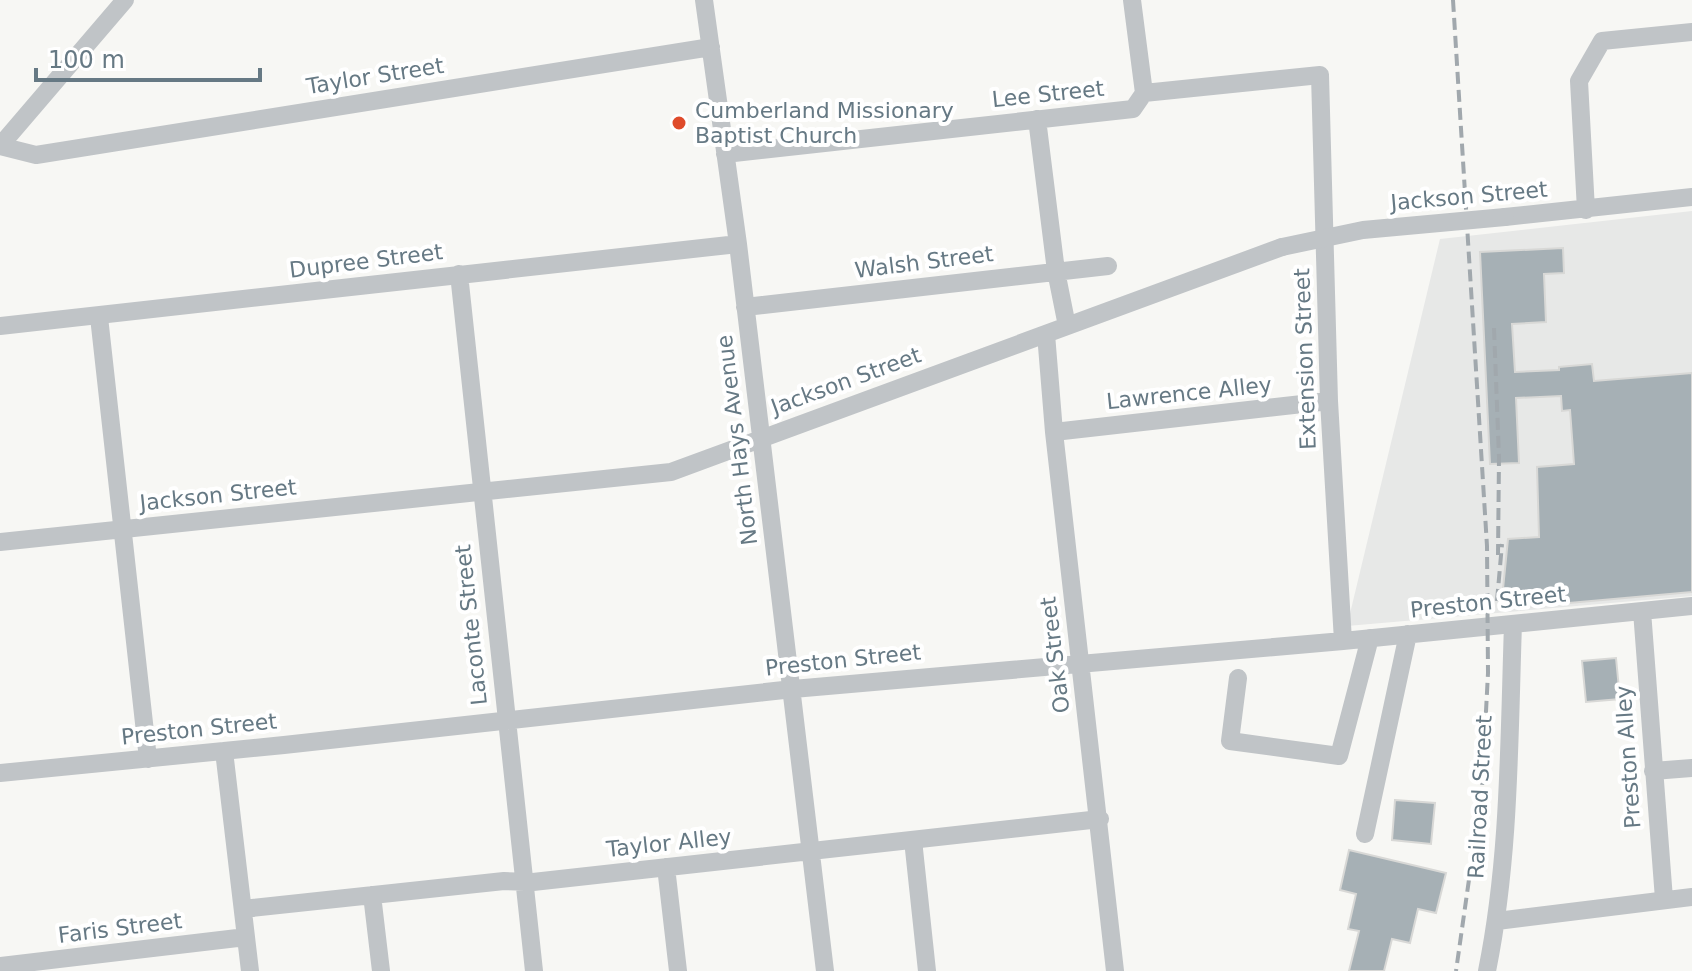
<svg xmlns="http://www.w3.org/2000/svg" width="1692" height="971" viewBox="0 0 1692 971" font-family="'DejaVu Sans',sans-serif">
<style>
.built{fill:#e7e8e7}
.building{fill:#a6b0b5;stroke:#d8d8d6;stroke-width:2}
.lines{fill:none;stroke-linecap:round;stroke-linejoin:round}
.minor{stroke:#c0c4c7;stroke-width:18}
.rail{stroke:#a1a8ad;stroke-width:4;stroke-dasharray:12 6;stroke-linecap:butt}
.minor-bridge{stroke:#c0c4c7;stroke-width:18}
.poi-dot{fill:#df4b2b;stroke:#fff;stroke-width:3}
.labels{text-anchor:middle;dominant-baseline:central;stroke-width:8;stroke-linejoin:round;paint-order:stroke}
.street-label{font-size:22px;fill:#667984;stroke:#fff}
.poi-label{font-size:22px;fill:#667984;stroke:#fff;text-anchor:start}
</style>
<rect width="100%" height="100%" fill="#f7f7f4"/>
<path class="built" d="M1692,211V596L1347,626L1440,239Z"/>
<path class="building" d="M1563,248L1564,273L1544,274L1546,322L1512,324L1515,372L1559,370V367L1592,364L1594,381L1692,373V592L1501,609L1508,539L1539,537L1537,467L1574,464L1570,410L1562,411L1561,396L1516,398L1519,463L1490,464L1480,252Z
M1616,658L1620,699L1586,702L1582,661Z
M1395,800L1435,803L1431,844L1392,840Z
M1349,850L1446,873L1436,913L1418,909L1410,943L1392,939L1384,971H1349L1359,931L1348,929L1356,894L1340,890Z"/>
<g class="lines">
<path class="minor" d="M704,0L738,244L825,971
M1132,0L1144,93
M1037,119L1056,271L1067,326
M0,146L36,155L711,47
M0,146L125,0
M725,154L1133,109L1144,93L1320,75L1329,401L1343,641
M1586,210L1579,81L1602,41L1692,32
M1505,217L1692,197
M459,274L534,971
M745,307L1108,266
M99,317L148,759
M0,326L738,244
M1046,334L1054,432L1115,971
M1054,432L1329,401
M0,542L671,472L1282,247
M1642,611L1664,899
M1238,678L1230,741L1339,756L1370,638
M224,751L250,971
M1653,771L1692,768
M0,773L284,745L793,689L1343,641L1692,606
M1365,834L1408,634
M913,840L927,971
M666,867L678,971
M372,895L381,971
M243,909L504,881L533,882L1100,819
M1497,921L1692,897
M0,966L246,937
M1487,971C1510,858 1509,739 1513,624"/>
<path class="rail" d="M1453,0L1487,546L1488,673L1482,788L1456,971
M1494,328L1499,457L1498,555
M1497,601L1502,544"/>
<path class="minor-bridge" d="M1282,247L1363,230L1505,217"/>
</g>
<circle class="poi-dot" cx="679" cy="123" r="8"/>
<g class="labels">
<g class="street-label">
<text transform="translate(375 76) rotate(-9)">Taylor Street</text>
<text transform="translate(1048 94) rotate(-6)">Lee Street</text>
<text transform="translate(1469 196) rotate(-5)">Jackson Street</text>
<text transform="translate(366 261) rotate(-7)">Dupree Street</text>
<text transform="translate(924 262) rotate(-7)">Walsh Street</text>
<text transform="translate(1305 359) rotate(-92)">Extension Street</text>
<text transform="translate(846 381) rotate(-20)">Jackson Street</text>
<text transform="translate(1189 393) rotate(-6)">Lawrence Alley</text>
<text transform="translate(737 440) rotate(-97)">North Hays Avenue</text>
<text transform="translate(218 495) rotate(-6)">Jackson Street</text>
<text transform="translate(1488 602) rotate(-6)">Preston Street</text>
<text transform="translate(471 625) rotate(-96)">Laconte Street</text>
<text transform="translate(1055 655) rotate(-97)">Oak Street</text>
<text transform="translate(843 660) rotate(-6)">Preston Street</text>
<text transform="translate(199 729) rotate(-6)">Preston Street</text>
<text transform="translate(1628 757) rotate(-94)">Preston Alley</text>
<text transform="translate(1480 797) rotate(-87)">Railroad Street</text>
<text transform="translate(669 843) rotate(-6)">Taylor Alley</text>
<text transform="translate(120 928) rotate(-7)">Faris Street</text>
</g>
<g class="poi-label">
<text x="695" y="110">Cumberland Missionary<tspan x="695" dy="25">Baptist Church</tspan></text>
</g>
</g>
<path d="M36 68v12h224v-12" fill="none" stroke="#667984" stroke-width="4"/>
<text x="48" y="68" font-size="24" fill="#667984" stroke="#ffffff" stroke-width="6" paint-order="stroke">100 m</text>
</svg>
